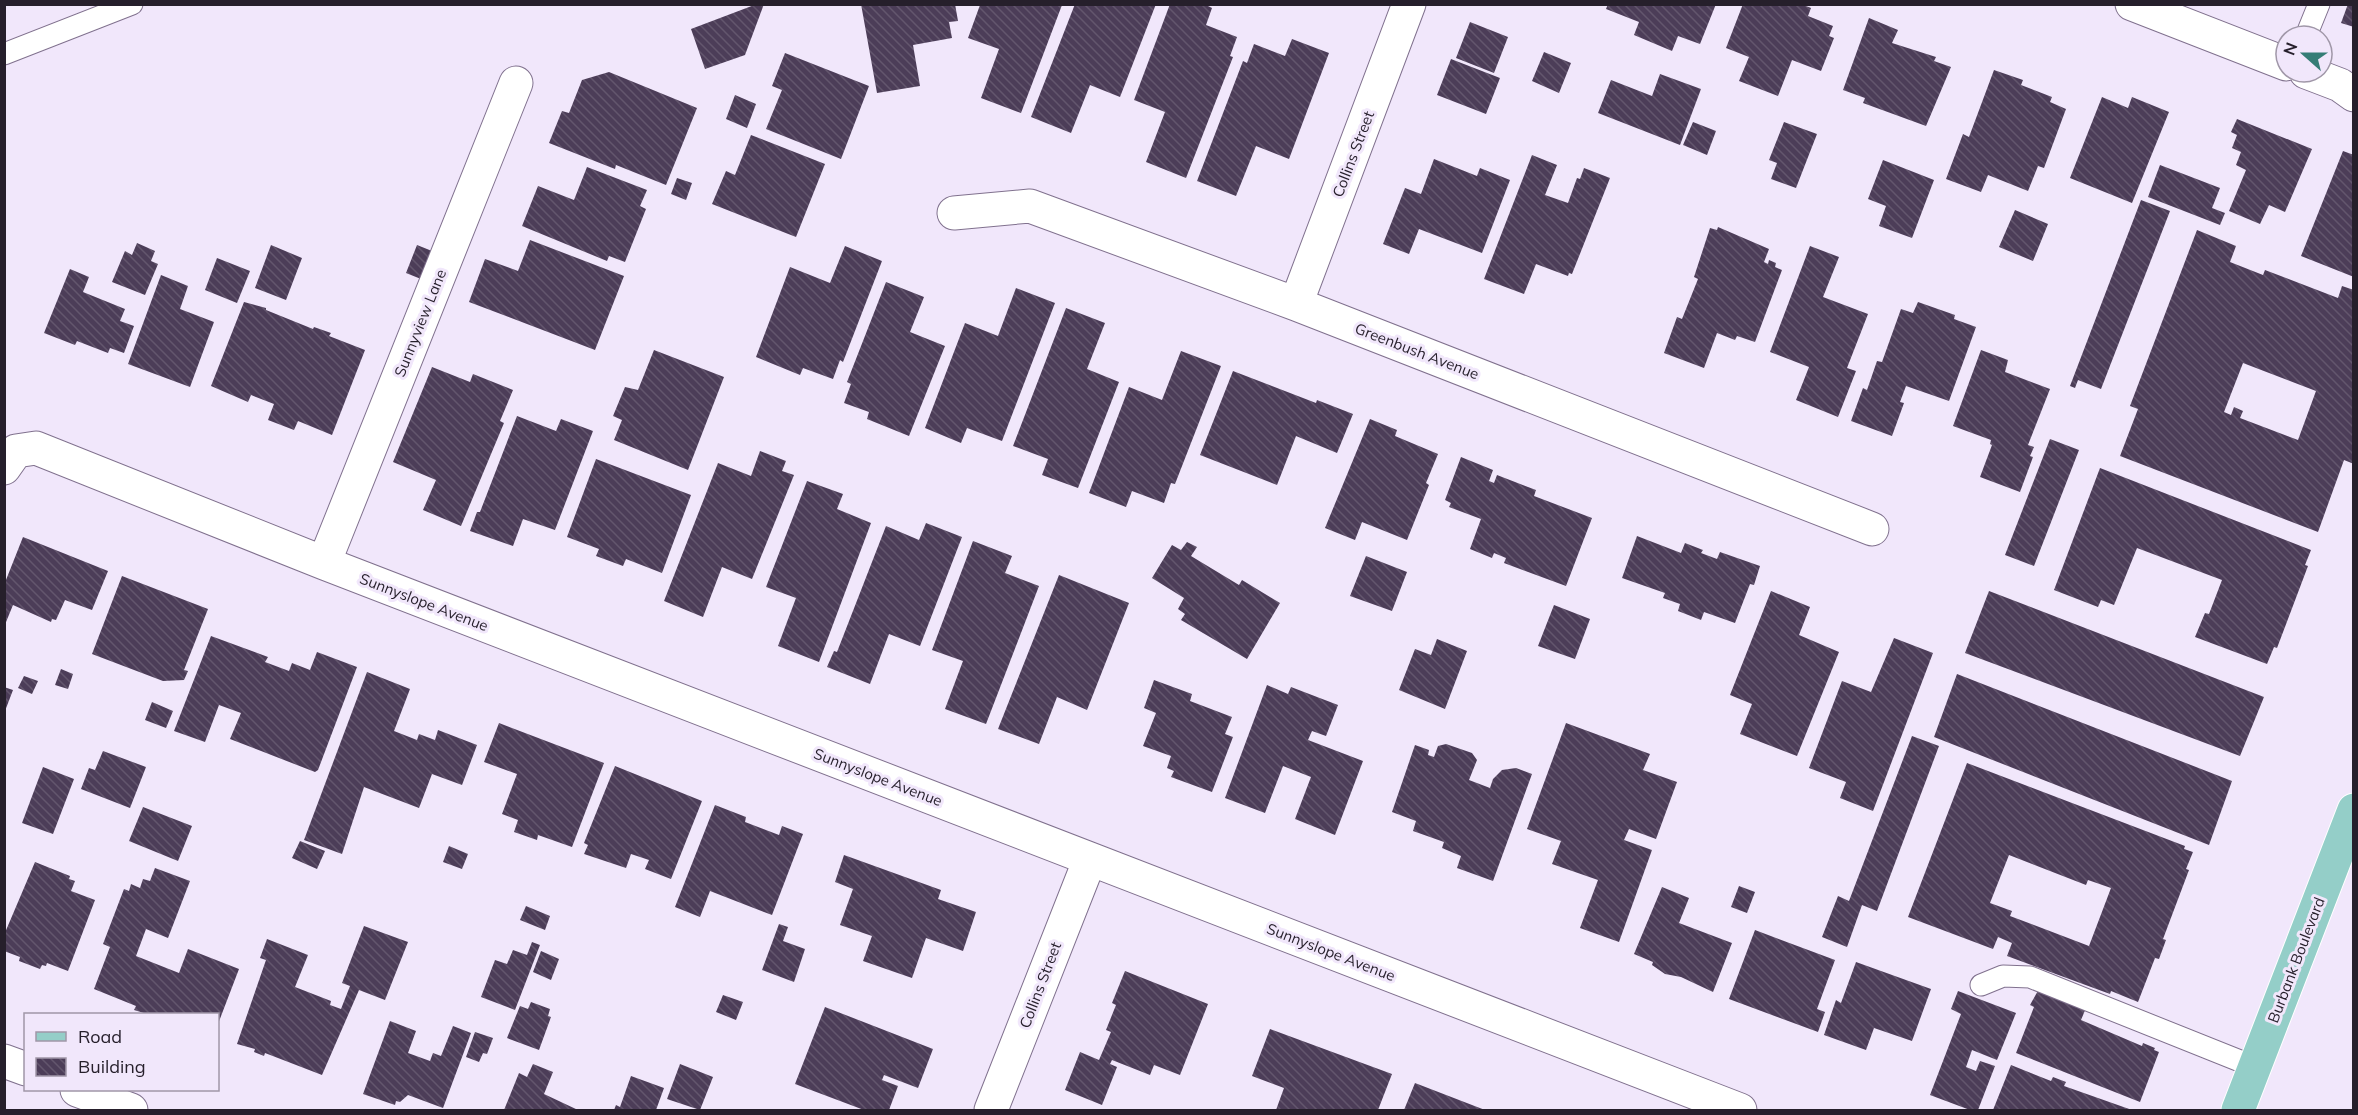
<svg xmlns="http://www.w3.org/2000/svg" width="2358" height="1115" viewBox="0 0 2358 1115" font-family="Mulish,sans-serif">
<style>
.building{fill:url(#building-back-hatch);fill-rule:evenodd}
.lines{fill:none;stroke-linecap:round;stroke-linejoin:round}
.lane-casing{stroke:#80718e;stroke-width:23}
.street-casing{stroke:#80718e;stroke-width:35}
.primary-casing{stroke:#fff;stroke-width:35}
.lane{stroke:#fff;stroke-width:21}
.street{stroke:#fff;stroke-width:33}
.primary{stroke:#94cec8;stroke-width:33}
.labels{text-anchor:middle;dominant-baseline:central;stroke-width:6;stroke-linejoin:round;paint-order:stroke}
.street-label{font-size:15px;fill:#261f2b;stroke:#f1e7fb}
</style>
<defs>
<pattern id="building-back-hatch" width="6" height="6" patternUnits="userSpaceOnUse" patternTransform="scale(1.5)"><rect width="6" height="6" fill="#4c3d58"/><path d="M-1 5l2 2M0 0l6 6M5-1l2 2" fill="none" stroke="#63566d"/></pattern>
</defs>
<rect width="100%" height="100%" fill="#f1e7fb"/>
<path class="building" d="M757,4H764L745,55L705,69L691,29Z
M861,4H955L958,21L949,22L952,38L913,45L920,86L877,93Z
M1075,4H1156L1120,97L1090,85L1071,133L1031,117Z
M1170,4H1204L1212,8L1206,25L1237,37L1230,56L1233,57L1186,178L1146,162L1165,112L1134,100Z
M1608,4H1716L1700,44L1678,36L1672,51L1634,35L1639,22L1606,9Z
M1743,4H1801L1811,8L1808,16L1833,26L1829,36L1834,38L1821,71L1792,60L1778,96L1739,81L1749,57L1726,48Z
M2348,4H2354V27L2341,23Z
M980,5H1062L1021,113L981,98L999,49L968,38Z
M1869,18L1898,30L1892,43L1936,57L1934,61L1951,67L1926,126L1863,103L1865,98L1843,90Z
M1470,22L1508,37L1494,73L1456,58Z
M1292,39L1329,53L1289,159L1256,146L1236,196L1197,181L1243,61L1247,63L1254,44L1285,56Z
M1544,52L1571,63L1559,93L1532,81Z
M785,53L869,86L841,159L766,129L782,90L772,86Z
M1451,59L1500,78L1486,114L1437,95Z
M1994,70L2023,80L2021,85L2052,97L2050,102L2066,109L2044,168L2038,166L2028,191L1988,175L1981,192L1946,179L1963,134L1969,137Z
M609,72L697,108L666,185L616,165L615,169L549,143L562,111L569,113L582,80Z
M1660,74L1701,89L1680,145L1598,113L1611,80L1652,96Z
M735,95L756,104L747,128L726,119Z
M2102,97L2128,108L2132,97L2169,112L2132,203L2070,178Z
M2237,119L2312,149L2285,212L2269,205L2260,224L2229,211L2246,170L2236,165L2241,152L2232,148L2237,135L2231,132Z
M1693,122L1716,131L1707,155L1683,145Z
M1784,122L1817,134L1796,188L1771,179L1777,163L1769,160Z
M751,135L825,164L796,237L712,204L726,171L735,175Z
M2343,151L2354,155V277L2301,256Z
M1532,155L1557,165L1545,195L1568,203L1577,178L1580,179L1584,168L1610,178L1572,274L1569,273L1568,276L1536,264L1524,294L1484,279Z
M1434,159L1477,176L1480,168L1510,180L1482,253L1419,229L1409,254L1383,244L1405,188L1421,194Z
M1883,160L1934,180L1912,238L1879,226L1886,206L1868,199Z
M2160,165L2220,188L2212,208L2225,213L2220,225L2148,197Z
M587,167L647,190L640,206L646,209L625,262L609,256L607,261L522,226L538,186L574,200Z
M677,178L692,183L686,200L671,194Z
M2141,200L2170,211L2101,389L2078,380L2075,388L2070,386Z
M2015,210L2048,224L2033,261L1999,247Z
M1718,227L1769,249L1764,262L1768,264L1769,260L1776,263L1775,267L1782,270L1755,342L1737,336L1735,340L1717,333L1704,368L1664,353L1677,317L1682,319L1698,279L1694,277L1710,228L1717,230Z
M2197,230L2236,246L2230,262L2263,275L2265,270L2338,298L2342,286L2354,290V464L2344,460L2318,532L2120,456L2138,409L2130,406ZM2243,363L2316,391L2298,440L2240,418L2243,411L2234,407L2231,415L2224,412Z
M530,240L624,276L595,350L469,302L485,259L518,271Z
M137,243L155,251L151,261L158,264L145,295L112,282L125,251L132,255Z
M271,245L302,258L286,300L255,288Z
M417,245L432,251L421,279L406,273Z
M845,246L882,261L843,362L840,360L833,379L803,368L800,375L756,357L790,267L830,283Z
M1810,246L1839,257L1823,297L1868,314L1847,368L1856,371L1838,417L1796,400L1809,367L1770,352Z
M217,258L250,271L237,303L205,290Z
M70,269L89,277L83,292L125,309L120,321L134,326L124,353L110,348L108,353L77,341L75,345L44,333Z
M161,275L188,286L180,309L214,322L190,387L128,364Z
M886,282L924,297L910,332L945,346L909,436L867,419L869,412L844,403L851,384L847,382Z
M1016,288L1055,303L1002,441L967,428L961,443L925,428L965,323L998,336Z
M244,302L266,308V310L313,329L314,327L331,333L329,336L365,350L332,435L298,421L294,430L268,420L274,404L251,395L248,402L211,386Z
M1918,302L1955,315L1954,319L1976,327L1949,401L1906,386L1900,402L1904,403L1892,436L1851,421L1863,388L1867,390L1877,361L1882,362L1901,309L1913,313Z
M1066,308L1105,323L1087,369L1119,382L1078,488L1042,475L1048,459L1013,446Z
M654,350L724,377L688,470L614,440L622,420L613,416L625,387L638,390Z
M1981,350L2008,360L2005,372L2050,389L2028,445L2034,447L2030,456L2033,457L2020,492L1980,477L1992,445L1990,444L1991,440L1953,426Z
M1181,351L1221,366L1175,484L1171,483L1164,503L1132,491L1126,507L1089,493L1129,387L1162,400Z
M432,367L470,382L473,374L513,390L500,421L504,423L461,526L423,510L436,480L393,462Z
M1233,371L1316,403L1317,400L1353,414L1337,453L1296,436L1277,485L1200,455Z
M517,416L556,431L561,419L593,431L555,530L523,519L513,546L470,531L477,512H480Z
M1370,419L1397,430L1395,436L1438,454L1426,483L1429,485L1407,540L1362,522L1355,540L1325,528Z
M2050,439L2079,450L2034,566L2005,555Z
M760,451L786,461L782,471L794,475L752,579L722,567L703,617L664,601L718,463L751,476Z
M1461,457L1493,470L1489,481L1494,483L1497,475L1536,490L1534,496L1592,518L1566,586L1504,563L1506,558L1494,553L1492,558L1470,549L1481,519L1449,507L1451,503L1445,500Z
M596,459L691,495L662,573L626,559L623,566L596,556L599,549L567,537Z
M2100,468L2311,550L2305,565L2308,566L2277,648L2274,647L2267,664L2195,637L2205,613L2209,614L2222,580L2137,548L2114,605L2101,600L2098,607L2054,590Z
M807,481L843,494L837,509L871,523L819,662L778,646L796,598L766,587Z
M926,523L962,537L920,646L889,634L870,684L827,667L834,651L837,652L886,526L919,540Z
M1637,536L1681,553L1685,543L1703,550L1701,553L1717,559L1720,552L1760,566L1754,585L1750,584L1735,623L1704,612L1701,620L1678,611L1680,604L1663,598L1665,593L1622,578Z
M23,537L108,571L92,610L65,600L56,620L52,619L51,622L13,605L4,627V585Z
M973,541L1012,556L1005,573L1039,586L986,724L945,709L963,661L932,650Z
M1187,542L1197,547L1191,556L1239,585L1242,580L1280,603L1247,659L1181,620L1185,614L1178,609L1184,598L1152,578L1172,545L1181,550Z
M1366,556L1407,572L1392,611L1350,596Z
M1059,575L1129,603L1087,710L1057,697L1039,744L998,729Z
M122,576L208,609L184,670L188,671L184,680L163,681L92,654Z
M1771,591L1810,607L1799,635L1839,652L1797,756L1740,734L1752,704L1730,695Z
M1989,591L2264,697L2240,756L1965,653Z
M1554,605L1590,619L1575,659L1538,646Z
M211,636L268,657L265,662L289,671L292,663L310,670L317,652L357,667L318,770L315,772L230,739L241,713L219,705L205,742L174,731Z
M1894,638L1933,653L1873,811L1840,798L1846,782L1809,768L1842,681L1871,692Z
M1437,639L1467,651L1445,709L1399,690L1415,649L1431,655Z
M61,669L73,674L68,689L55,685Z
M367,672L410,689L394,731L417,740L419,734L435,740L438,730L477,745L462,785L432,774L419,808L364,787L342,854L304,840Z
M1957,674L2232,781L2209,845L1934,737Z
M24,676L38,681L32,694L18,688Z
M1154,680L1192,694L1190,701L1232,717L1225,734L1233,737L1212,792L1171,777L1174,771L1167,768L1171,756L1143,746L1156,713L1144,708Z
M1267,685L1288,694L1291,687L1338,705L1326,736L1312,731L1308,740L1363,761L1335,835L1295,819L1311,777L1283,766L1265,813L1225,798Z
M4,687L13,690L5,711H4Z
M152,702L173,711L166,728L145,720Z
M499,723L604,763L572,847L538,835L537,840L514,832L518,820L502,814L517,774L484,762Z
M1566,723L1650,754L1643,770L1677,782L1656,839L1629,829L1624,840L1652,850L1619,942L1580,928L1598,880L1552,864L1561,841L1527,829Z
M1912,736L1939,746L1877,911L1862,905L1847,947L1822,937L1838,896L1849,901Z
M1446,744L1472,753L1477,760L1469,780L1490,788L1493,779L1502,770L1516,768L1532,774L1493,881L1457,868L1461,856L1442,848L1444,842L1413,831L1416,821L1392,812L1415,745L1429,750L1428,755L1434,757L1438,746Z
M103,751L146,767L130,808L81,789L89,768L95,770Z
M1967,763L2185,846L2184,849L2193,852L2186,869L2189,870L2163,939L2166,940L2159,959L2155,958L2138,1002L2111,991L2110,994L2007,956L2012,943L1998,937L1993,949L1908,917ZM2009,855L2086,885L2088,880L2111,888L2089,946L2010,916L2012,911L1990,903Z
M615,766L702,801L671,879L645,869L649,860L631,854L626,868L584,854L588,845L584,843Z
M43,767L74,779L53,834L22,823Z
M715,805L746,817L745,822L779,835L782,826L803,834L772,915L710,891L700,917L675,907Z
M143,807L192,826L178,861L129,841Z
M300,841L325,851L317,869L292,858Z
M449,846L468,854L462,869L443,862Z
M844,855L941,890L938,899L976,912L963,951L926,938L912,978L863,961L872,936L840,925L853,889L835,882Z
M35,862L70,876L69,879L75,881L71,891L95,900L68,971L47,963L46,966L42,965L40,969L19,961L20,957L4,951V935Z
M155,868L190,881L168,938L146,929L136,956L179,973L188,949L239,969L218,1024V1014H147L134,1010L136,1006L94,989L110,947L103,944L124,889L129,891L131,884L140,888L143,879L150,881Z
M1739,886L1755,892L1747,913L1731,907Z
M1662,887L1689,898L1679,923L1732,943L1713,992L1681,977L1665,974L1652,965L1653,962L1634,954Z
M526,906L550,916L545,930L520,920Z
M779,924L788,927L783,941L805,949L794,982L762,970Z
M364,926L408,942L385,1000L359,990L322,1075L265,1053L264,1056L254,1052L255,1049L237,1044L266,960L260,958L267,939L308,955L295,987L331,1001L330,1005L341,1009L350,986L342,983Z
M1755,930L1835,960L1817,1009L1825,1012L1818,1032L1729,999Z
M532,942L540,945L515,1010L481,997L495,960L507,964L513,950L527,955Z
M541,951L559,959L551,980L533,972Z
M1856,962L1931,989L1912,1041L1874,1028L1866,1050L1824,1035L1836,1000L1841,1003Z
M1125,971L1208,1004L1180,1075L1154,1065L1150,1075L1112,1060L1110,1064L1117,1067L1102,1105L1065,1090L1080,1052L1099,1060L1111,1032L1106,1030L1116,1005L1112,1003Z
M2040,987L2086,1008L2081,1020L2142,1046L2143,1043L2155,1048L2154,1050L2159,1052L2140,1102L2016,1053L2034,1007L2030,1005Z
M1958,991L2016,1013L1997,1060L1972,1050L1966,1067L1976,1071L1980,1061L1995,1066L1978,1110H1970L1930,1095L1961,1014L1951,1009Z
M723,995L743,1002L736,1020L716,1012Z
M531,1002L550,1009L548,1016L551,1017L539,1050L507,1038L520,1006L528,1009Z
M825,1007L933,1049L918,1088L884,1075L882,1080L898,1086L889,1110H864L795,1084Z
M390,1021L416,1031L408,1053L430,1061L433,1053L441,1056L453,1026L471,1033L443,1108L408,1095L400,1102L396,1101L395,1105L363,1094Z
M1270,1029L1392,1074L1378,1110H1276L1284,1088L1252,1076Z
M475,1032L493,1038L487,1054L483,1053L479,1062L466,1057Z
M533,1064L553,1072L544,1094L578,1110H504L519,1073L527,1077Z
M680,1064L713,1077L700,1110L667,1099Z
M2011,1065L2051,1081L2053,1077L2066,1082L2064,1086L2132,1110H1993Z
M631,1076L664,1088L656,1110H614L616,1105L620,1107Z
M1415,1083L1485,1110H1404Z"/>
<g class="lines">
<defs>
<path id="lane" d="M2306,36L2319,4
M4,54L132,4
M1981,985L2003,976L2030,977L2255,1067"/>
<path id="street" d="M2132,4L2286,64
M2306,72L2340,85L2354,95
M954,213L1030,206L1296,304L1872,529
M1296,304L1409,4
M4,468L16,451L36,448L324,563L1740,1110
M324,563L516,83
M4,1061L26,1069
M77,1090L131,1110
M991,1110L1090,859"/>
<path id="primary" d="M2238,1110L2354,810"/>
</defs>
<use href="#lane" class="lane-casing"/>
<use href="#street" class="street-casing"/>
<use href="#primary" class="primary-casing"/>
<use href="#lane" class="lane"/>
<use href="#street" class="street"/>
<use href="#primary" class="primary"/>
</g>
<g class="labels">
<g class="street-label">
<text transform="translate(1353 154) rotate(-69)">Collins Street</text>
<text transform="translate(420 323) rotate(-68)">Sunnyview Lane</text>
<text transform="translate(1417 351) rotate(21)">Greenbush Avenue</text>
<text transform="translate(424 602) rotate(21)">Sunnyslope Avenue</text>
<text transform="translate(878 777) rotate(21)">Sunnyslope Avenue</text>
<text transform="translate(1331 952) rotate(21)">Sunnyslope Avenue</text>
<text transform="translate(2296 960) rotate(-69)">Burbank Boulevard</text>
<text transform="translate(1040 985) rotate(-69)">Collins Street</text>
</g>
</g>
<rect width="2358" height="1115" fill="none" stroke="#261f2b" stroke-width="12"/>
<rect x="24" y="1013" width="195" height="78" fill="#f1e7fb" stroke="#a097a8" stroke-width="1.5"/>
<rect x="36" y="1032" width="30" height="9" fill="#94cec8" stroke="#a097a8" stroke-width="1.5"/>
<text x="78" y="1043" font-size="18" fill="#261f2b">Road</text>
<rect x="36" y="1058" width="30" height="18" fill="url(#building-back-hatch)" stroke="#a097a8" stroke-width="1.5"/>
<text x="78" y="1073" font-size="18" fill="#261f2b">Building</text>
<g transform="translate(2304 54) rotate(291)"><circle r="28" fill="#f1e7fb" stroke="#a097a8" stroke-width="1.5"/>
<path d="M0-4.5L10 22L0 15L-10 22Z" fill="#357d76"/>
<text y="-9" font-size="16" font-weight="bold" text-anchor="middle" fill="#261f2b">N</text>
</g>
</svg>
